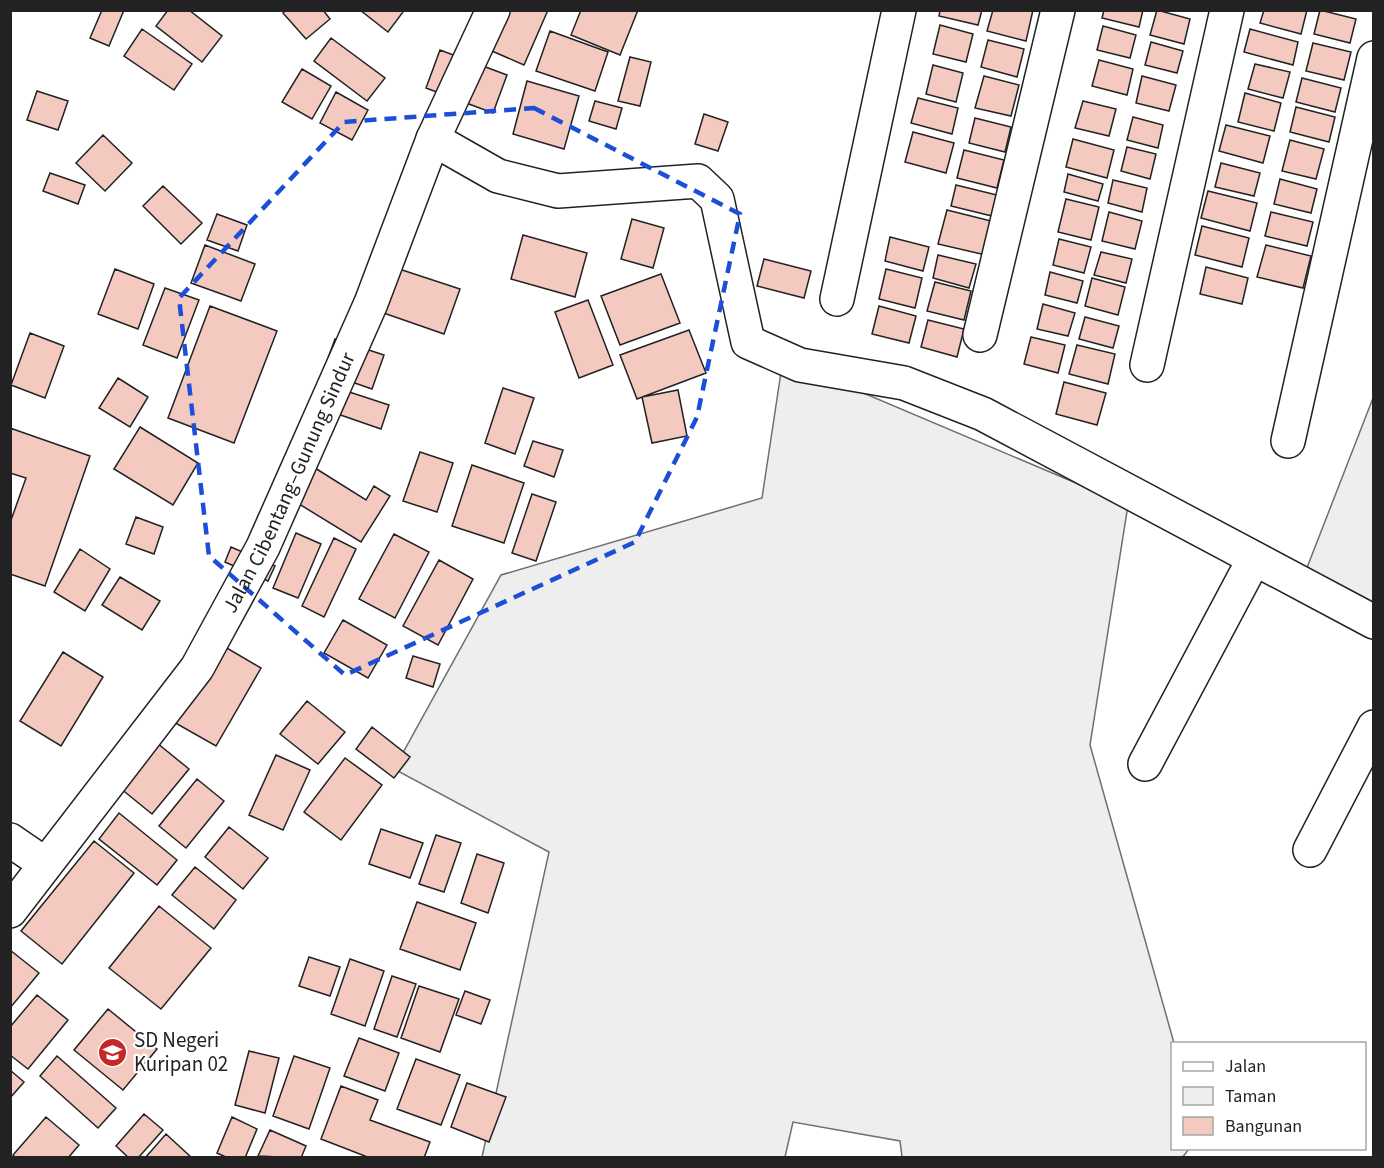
<svg xmlns="http://www.w3.org/2000/svg" width="1384" height="1168" viewBox="0 0 1384 1168" font-family="'Source Sans 3',sans-serif">
<style>
.green{fill:#eee;stroke:#6f6f6f;stroke-width:1.5}
.building{fill:#f3c9c0;stroke:#222;stroke-width:1.5}
.lines{fill:none;stroke-linecap:round;stroke-linejoin:round}
.minor-casing{stroke:#222;stroke-width:36}
.tertiary-casing{stroke:#222;stroke-width:36}
.minor{stroke:#fff;stroke-width:33}
.tertiary{stroke:#fff;stroke-width:33}
.marked{fill:none;stroke:#1d4ed8;stroke-width:4.5;stroke-dasharray:12 8;stroke-linejoin:round}
.labels{text-anchor:middle;dominant-baseline:central;stroke-width:4.5;stroke-linejoin:round;paint-order:stroke}
.street-label{font-size:21px;fill:#222;stroke:#fff}
.poi-label{font-size:21px;fill:#222;stroke:#fff;text-anchor:start}
</style>
<rect width="100%" height="100%" fill="#fff"/>
<path class="green" d="M783,359L1128,505L1090,745L1174,1043L1172,1148L1189,1149L1182,1158L902,1157L900,1141L793,1122L785,1157H482L549,852L394,769L501,575L762,498Z
M1373,398V617L1303,578Z"/>
<path class="building" d="M102,10H124L109,46L90,38Z
M168,10H189L222,36L202,62L156,26Z
M286,10H323L330,19L306,39L283,13Z
M360,10H400L403,12L388,32Z
M482,10H548L524,65L469,41Z
M581,10H638L620,55L571,35Z
M940,10H982L978,25L939,16Z
M993,10H1033L1026,41L987,31Z
M1104,10H1143L1139,27L1102,18Z
M1157,10L1190,19L1184,44L1150,35Z
M1264,10H1307L1301,34L1260,23Z
M1320,10L1356,19L1350,43L1314,34Z
M940,25L973,34L966,62L933,54Z
M1103,26L1136,35L1130,58L1097,50Z
M142,29L192,64L174,90L124,56Z
M1250,29L1298,42L1293,65L1244,52Z
M550,31L608,52L595,91L536,71Z
M331,38L385,78L367,101L314,61Z
M988,40L1024,49L1017,77L981,67Z
M1151,42L1183,51L1177,73L1145,65Z
M1313,43L1351,52L1344,80L1306,71Z
M440,50L507,75L493,113L426,88Z
M630,57L651,62L640,106L618,101Z
M1099,60L1133,69L1127,95L1092,86Z
M1255,64L1290,72L1283,98L1248,89Z
M933,65L963,73L956,102L926,94Z
M302,69L331,86L312,119L282,102Z
M984,76L1019,85L1011,116L975,108Z
M1142,76L1176,85L1169,111L1136,103Z
M1302,78L1341,88L1335,112L1296,102Z
M527,81L579,96L564,149L513,134Z
M37,91L68,101L58,130L27,120Z
M336,92L368,110L352,140L320,123Z
M1245,93L1281,103L1274,131L1238,122Z
M918,98L958,108L952,134L911,123Z
M595,101L622,108L616,129L589,121Z
M1083,101L1116,109L1109,136L1075,128Z
M1296,107L1335,117L1329,142L1290,132Z
M704,114L728,122L718,151L695,144Z
M1133,117L1163,125L1158,148L1127,140Z
M975,118L1011,127L1005,152L969,143Z
M1226,125L1270,136L1263,163L1219,151Z
M913,132L954,143L946,173L905,162Z
M103,135L132,163L105,191L76,163Z
M1073,139L1114,150L1107,178L1066,167Z
M1290,140L1324,149L1316,179L1282,171Z
M1127,147L1156,154L1150,179L1121,171Z
M964,150L1004,160L997,188L957,178Z
M1221,163L1260,173L1254,196L1215,187Z
M50,173L85,185L78,204L43,191Z
M1068,174L1103,184L1098,201L1064,192Z
M1280,179L1317,189L1311,213L1274,204Z
M1113,180L1147,188L1142,212L1108,203Z
M956,185L1001,196L996,217L951,206Z
M163,186L202,223L181,244L143,206Z
M1208,191L1257,203L1250,231L1201,218Z
M1066,199L1099,207L1091,240L1058,232Z
M947,210L999,223L990,256L938,244Z
M1109,212L1142,221L1135,249L1102,241Z
M1271,212L1313,222L1307,246L1265,236Z
M217,214L247,225L238,251L207,240Z
M632,219L664,228L653,268L621,259Z
M1202,226L1249,238L1242,267L1195,255Z
M523,235L587,253L575,297L511,279Z
M890,237L929,247L923,271L885,261Z
M1059,239L1091,247L1084,273L1053,265Z
M205,245L255,264L241,301L191,283Z
M1266,245L1311,256L1303,288L1257,277Z
M1101,252L1132,259L1126,283L1094,275Z
M938,255L976,264L969,288L933,278Z
M764,259L811,271L804,298L757,286Z
M390,266L460,289L444,334L375,310Z
M1206,267L1248,278L1242,304L1200,294Z
M115,269L154,284L138,329L98,314Z
M886,269L922,278L915,308L879,299Z
M1050,272L1083,281L1077,303L1045,295Z
M661,274L680,323L620,345L601,296Z
M1092,278L1125,287L1118,315L1085,306Z
M935,282L971,291L964,320L927,311Z
M165,288L199,300L177,358L143,345Z
M588,300L613,365L579,378L555,312Z
M1043,304L1075,313L1068,336L1037,329Z
M210,306L277,331L234,443L168,418Z
M879,306L916,316L909,343L872,334Z
M1085,317L1119,326L1113,348L1079,339Z
M928,320L964,329L957,357L921,347Z
M689,330L706,373L637,399L620,355Z
M30,333L64,346L45,398L11,385Z
M1031,337L1065,345L1058,373L1024,364Z
M335,339L384,355L372,389L323,372Z
M1077,345L1115,354L1108,384L1069,374Z
M118,378L148,397L130,427L99,408Z
M1064,382L1106,393L1097,425L1056,414Z
M334,387L389,405L381,429L326,410Z
M503,388L534,398L515,454L485,443Z
M678,390L687,436L652,443L642,397Z
M140,427L198,463L173,505L114,469Z
M10,428L90,456L45,586L10,574V523L26,478L10,473Z
M533,441L563,450L554,477L524,466Z
M420,452L453,463L437,512L403,501Z
M307,463L366,500L374,486L390,496L361,542L286,496Z
M472,465L524,483L504,543L452,526Z
M532,494L556,502L536,561L512,553Z
M136,517L163,527L154,554L126,544Z
M296,533L321,544L298,598L273,588Z
M394,534L429,552L395,618L359,599Z
M334,538L356,549L324,617L302,606Z
M231,547L275,566L268,581L225,562Z
M80,549L110,569L85,611L54,592Z
M439,560L473,579L438,645L403,626Z
M120,577L160,601L142,630L102,605Z
M343,620L387,645L368,678L324,653Z
M208,637L261,668L216,746L163,716Z
M63,652L103,677L61,746L20,721Z
M413,656L440,664L433,687L406,678Z
M307,701L345,732L318,764L280,734Z
M372,727L410,757L394,778L356,749Z
M157,743L189,769L152,814L120,788Z
M276,755L310,770L283,830L249,815Z
M345,758L382,785L341,840L304,812Z
M197,779L224,801L186,848L159,826Z
M119,813L177,860L157,885L99,839Z
M229,827L268,858L243,889L205,857Z
M381,829L423,843L410,878L369,864Z
M436,835L461,843L444,892L419,884Z
M94,841L134,873L62,964L21,931Z
M477,854L504,863L488,913L461,903Z
M195,867L236,900L214,929L172,895Z
M417,902L476,923L460,970L400,949Z
M159,906L211,948L161,1009L109,968Z
M10,950L39,973L10,1008Z
M309,957L340,967L330,996L299,986Z
M350,959L384,971L365,1026L331,1014Z
M392,976L416,984L397,1037L374,1029Z
M419,986L459,999L440,1052L401,1038Z
M465,991L490,1000L481,1024L456,1015Z
M37,995L68,1020L28,1069L10,1055V1027Z
M108,1009L157,1049L123,1090L74,1050Z
M359,1038L399,1053L385,1091L344,1076Z
M249,1051L279,1058L265,1113L235,1105Z
M57,1056L116,1108L98,1128L40,1076Z
M294,1056L330,1068L309,1129L273,1116Z
M416,1059L460,1075L441,1125L397,1109Z
M10,1070L24,1082L10,1098Z
M467,1083L506,1097L489,1142L451,1127Z
M341,1086L378,1100L370,1120L430,1142L424,1158H370L321,1139Z
M144,1114L163,1130L138,1158H129L116,1146Z
M46,1117L79,1145L68,1158H16L13,1155Z
M232,1117L257,1129L245,1158H228L217,1153Z
M270,1130L306,1146L301,1158L258,1156Z
M166,1134L192,1158H145Z"/>
<g class="lines">
<defs>
<path id="minor" d="M433,139L498,176L558,191L698,181L717,199L748,342L800,365L904,383L983,414L1374,622
M837,299L899,10
M980,335L1058,10
M1147,365L1227,10
M1288,441L1374,58
M1145,764L1254,559
M10,840L45,864
M1310,850L1374,727"/>
<g id="tertiary">
<path id="s1" d="M10,911L197,668L263,547L371,303L433,139L493,10"/>
</g>
</defs>
<use href="#minor" class="minor-casing"/>
<use href="#tertiary" class="tertiary-casing"/>
<use href="#minor" class="minor"/>
<use href="#tertiary" class="tertiary"/>
</g>
<path class="marked" d="M534,108L740,214L697,417L635,542L345,675L209,556L179,298L344,122Z"/>
<defs>
<symbol id="school-disc" viewBox="-11 -11 22 22"><circle r="9.5" fill="#c62828" stroke="#fff"/><path d="M0-5L7-2L0 1L-7-2ZM-4 1L0 2.5L4 1V4Q0 6-4 4Z" fill="#fff"/></symbol>
</defs>
<g fill-rule="evenodd">
<use href="#school-disc" x="96" y="1036" width="33" height="33"/>
</g>
<g class="labels">
<g class="street-label">
<text stroke="none"><textPath href="#s1" startOffset="514">Jalan Cibentang–Gunung Sindur</textPath></text>
</g>
<g class="poi-label">
<text x="134" y="1040">SD Negeri<tspan x="134" dy="24">Kuripan 02</tspan></text>
</g>
</g>
<rect width="1384" height="1168" fill="none" stroke="#222222" stroke-width="24"/>
<rect x="1171" y="1042" width="195" height="108" fill="#ffffff" stroke="#a7a7a7" stroke-width="1.5"/>
<rect x="1183" y="1062" width="30" height="9" fill="#ffffff" stroke="#a7a7a7" stroke-width="1.5"/>
<text x="1225" y="1072" font-size="18" fill="#222222">Jalan</text>
<rect x="1183" y="1087" width="30" height="18" fill="#eeeeee" stroke="#a7a7a7" stroke-width="1.5"/>
<text x="1225" y="1102" font-size="18" fill="#222222">Taman</text>
<rect x="1183" y="1117" width="30" height="18" fill="#f3c9c0" stroke="#a7a7a7" stroke-width="1.5"/>
<text x="1225" y="1132" font-size="18" fill="#222222">Bangunan</text>
</svg>
